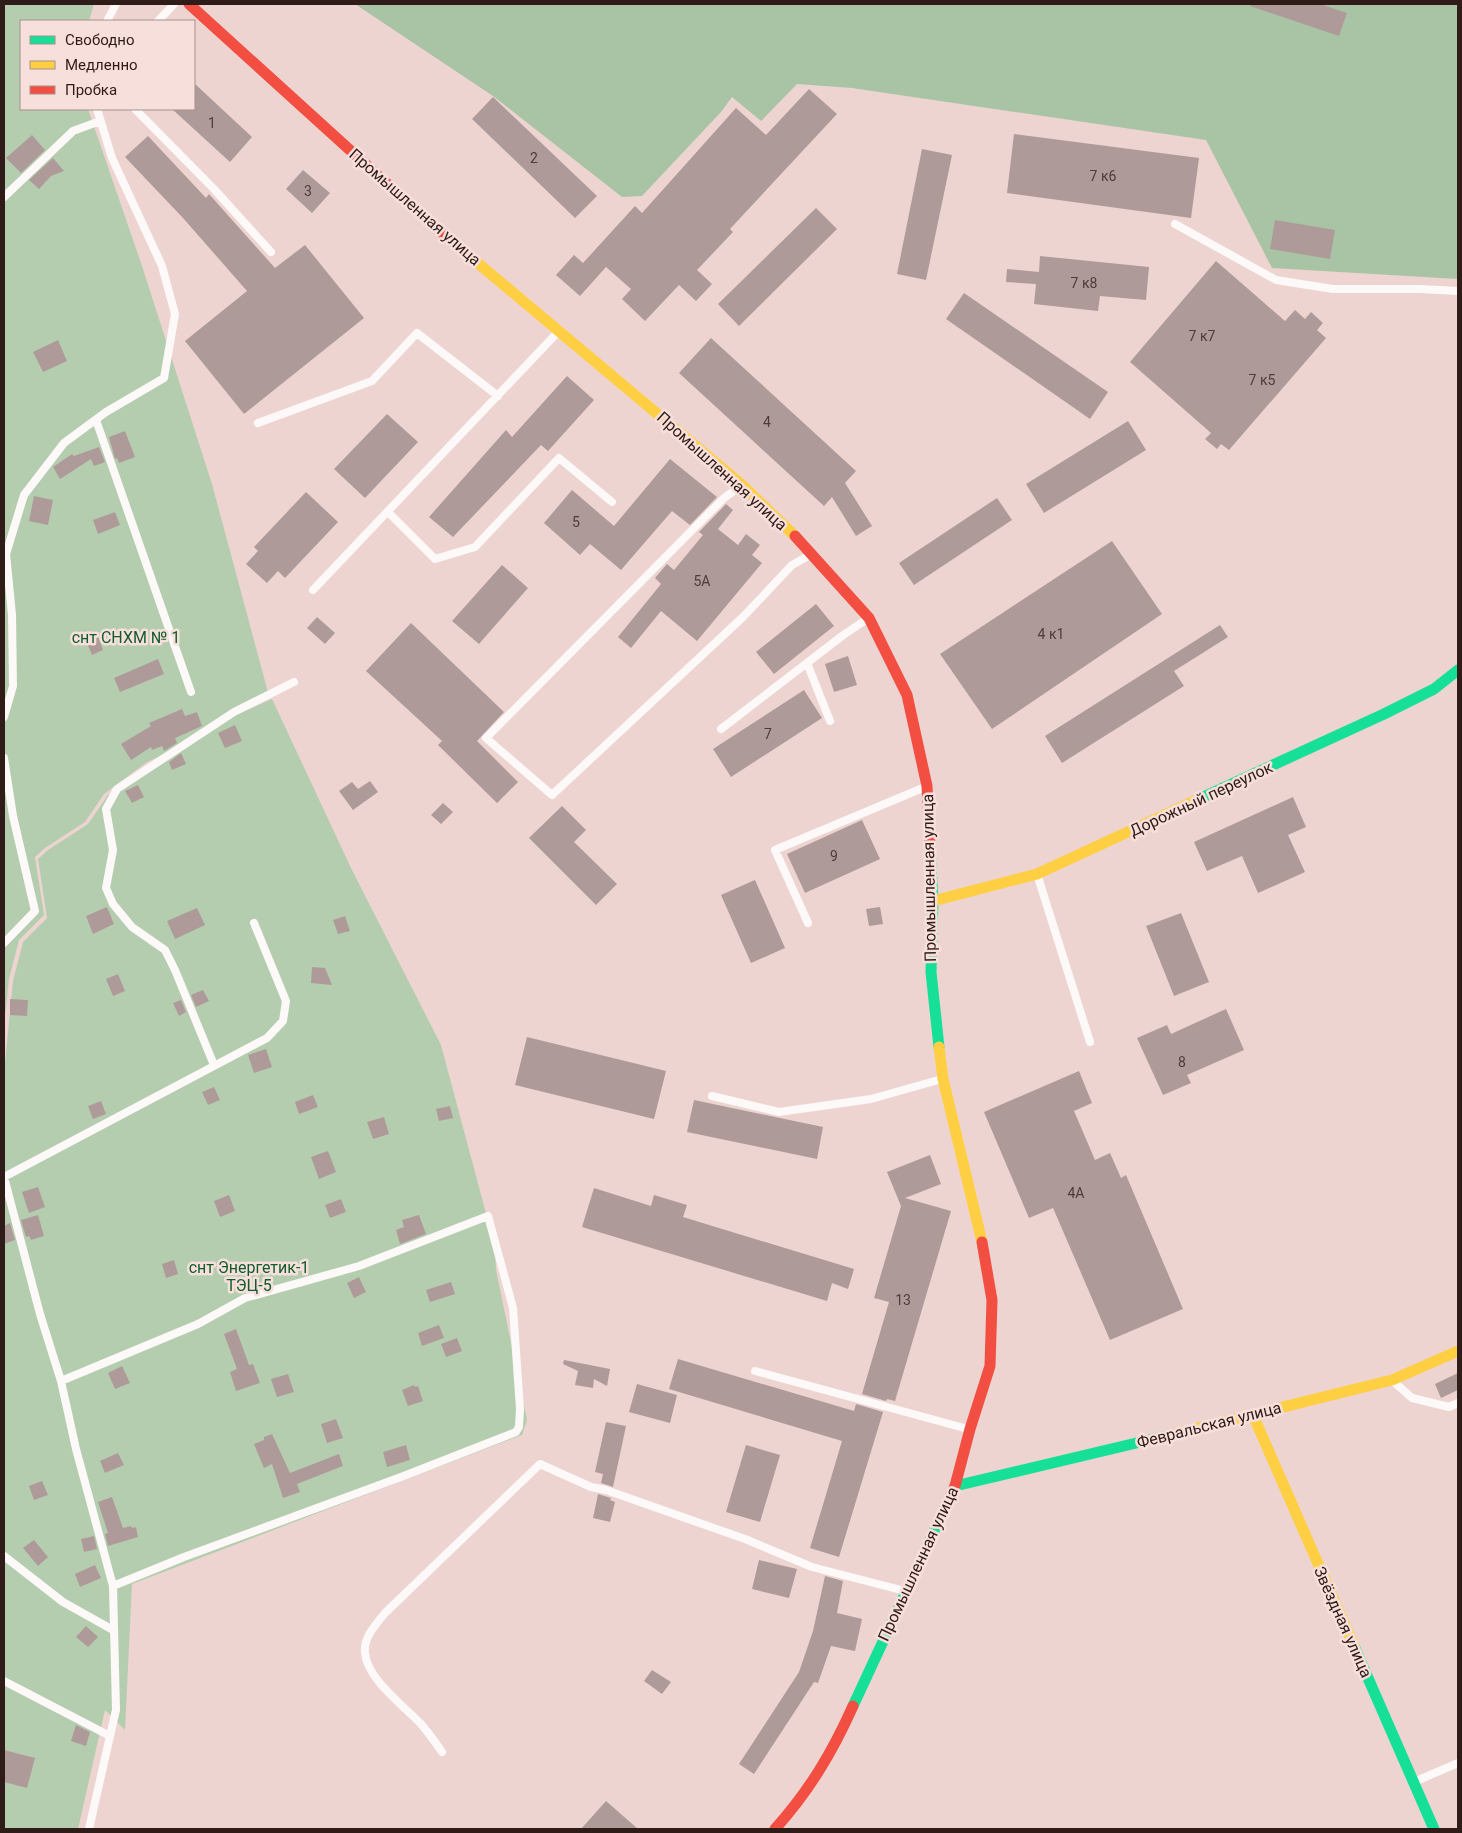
<svg xmlns="http://www.w3.org/2000/svg" width="1462" height="1833" viewBox="0 0 1462 1833" font-family="Roboto,sans-serif">
<style>
.green{fill:#b5cdaf}
.forest{fill:#a9c4a4}
.building{fill:#af9a9a}
.lines{fill:none;stroke-linecap:round;stroke-linejoin:round}
.lane{stroke:#fcf9f8;stroke-width:8}
.fast{stroke:#16e098;stroke-width:11}
.slow{stroke:#ffcf43;stroke-width:11}
.jam{stroke:#f24e42;stroke-width:11}
.labels{text-anchor:middle;dominant-baseline:central;stroke-width:5;stroke-linejoin:round;paint-order:stroke}
.number-label{font-size:14px;fill:#4f3b38}
.street-label{font-size:16px;fill:#2f1b18;stroke:#f7dfdb}
.park-label{font-size:16px;fill:#0e5c2a;stroke:#f7dfdb}
</style>
<rect width="100%" height="100%" fill="#edd4d1"/>
<path class="green" d="M4,4H94L89,21H21V109H88L142,266L212,484L269,696L236,715L272,699L352,870L441,1045L495,1247L496,1270L527,1420L522,1435L132,1584L125,1730L105,1710L78,1829H4V1073L13,981L23,942L47,918L38,859L48,850L88,824L108,795L150,764L178,748L147,762L104,794L85,822L45,848L35,857L44,915L19,940L9,979L4,1026Z"/>
<path class="forest" d="M355,4H1458V279L1272,268L1206,140L852,88L797,84L761,121L732,97L721,112L642,196L622,197L493,96Z"/>
<path class="building" d="M1251,4H1320L1347,13L1339,36L1250,6Z
M194,83L252,137L230,162L172,109H194Z
M809,89L837,114L730,229L733,232L697,270L712,284L696,301L679,285L645,321L622,299L631,289L606,267L580,296L556,275L574,255L583,263L635,206L642,213L736,108L766,135Z
M493,97L597,196L575,218L472,119Z
M1014,134L1199,158L1191,218L1007,193Z
M32,135L45,150L21,173L6,158Z
M148,136L206,198L209,194L275,268L305,245L364,318L244,414L185,341L247,291L183,218L125,157Z
M922,149L952,155L926,280L897,274Z
M53,158L64,171L51,176L39,189L29,180Z
M303,170L330,193L312,213L286,189Z
M816,208L837,229L739,326L718,304Z
M1275,220L1335,230L1330,259L1270,249Z
M1040,256L1149,267L1146,300L1100,296L1098,311L1034,304L1036,284L1006,282L1007,269L1039,272Z
M1216,261L1285,321L1295,310L1305,319L1311,312L1323,323L1317,330L1326,338L1229,450L1221,444L1217,449L1205,439L1211,433L1130,362Z
M964,293L1108,392L1090,419L946,319Z
M711,338L856,471L845,483L872,526L856,536L832,497L824,506L679,373Z
M58,340L67,361L43,372L33,352Z
M567,376L594,400L548,451L541,445L453,537L429,517L506,430L512,437Z
M387,414L418,442L365,498L334,469Z
M1128,421L1146,450L1044,513L1026,484Z
M125,431L135,457L119,463L117,458L115,459L109,437Z
M99,447L105,462L94,466L91,459L60,479L53,467L72,454L74,456Z
M670,459L717,497L690,525L672,511L621,570L590,544L580,555L544,523L572,490L614,526Z
M306,492L338,522L285,578L278,571L267,583L246,564L258,551L254,547Z
M34,496L53,500L48,525L29,521Z
M997,498L1012,520L914,585L899,563Z
M726,504L733,510L718,529L738,545L746,534L760,545L752,555L762,563L697,641L661,611L631,648L618,637L661,584L655,578L667,564L674,570L703,535L699,532Z
M115,512L120,525L98,534L93,520Z
M1112,541L1162,614L992,729L940,654Z
M502,565L528,588L479,644L452,621Z
M816,604L834,626L774,674L756,652Z
M317,617L335,633L325,644L307,628Z
M411,623L504,712L477,741L518,782L497,803L438,745L442,741L366,671Z
M1220,625L1228,637L1174,671L1184,686L1062,763L1045,736Z
M96,631L103,650L92,655L84,636Z
M848,656L857,685L834,692L825,664Z
M158,659L164,674L120,692L114,678Z
M804,690L822,718L731,777L713,749Z
M182,709L185,716L197,712L202,726L175,738L177,743L164,751L162,746L152,750L151,747L131,760L121,744L151,726L149,723Z
M235,725L242,741L225,748L218,733Z
M181,753L186,764L172,770L169,762Z
M370,781L378,792L353,810L339,791L352,782L358,789Z
M138,785L144,797L132,803L125,791Z
M1293,797L1306,827L1288,835L1305,872L1258,893L1242,856L1207,871L1194,842Z
M443,803L453,812L441,824L431,815Z
M562,806L586,830L574,842L617,884L596,905L529,838Z
M862,820L880,859L805,893L787,854Z
M755,880L785,948L751,963L721,895Z
M107,907L114,924L93,934L86,916Z
M880,907L883,924L869,926L866,909Z
M197,908L205,925L175,939L167,921Z
M1181,913L1209,982L1174,996L1146,926Z
M345,916L350,931L338,934L333,920Z
M312,967L325,968L332,985L311,983Z
M118,974L125,991L113,996L106,979Z
M203,990L209,1001L196,1007L191,995Z
M10,999L28,1000L27,1016L10,1015Z
M181,1000L186,1012L179,1016L173,1003Z
M1226,1009L1244,1050L1187,1075L1191,1083L1163,1095L1137,1038L1167,1025L1171,1034Z
M527,1037L666,1071L654,1119L515,1085Z
M266,1049L272,1067L254,1073L248,1055Z
M1079,1071L1092,1103L1074,1111L1095,1160L1110,1153L1121,1178L1126,1175L1183,1309L1110,1340L1053,1208L1029,1218L984,1112Z
M214,1087L220,1100L208,1105L202,1092Z
M313,1095L318,1107L299,1114L295,1102Z
M694,1100L823,1127L817,1159L687,1132Z
M101,1101L106,1114L93,1119L88,1106Z
M450,1106L453,1118L439,1121L436,1109Z
M384,1117L389,1134L373,1139L367,1122Z
M328,1151L336,1172L319,1179L311,1157Z
M930,1155L941,1184L905,1198L951,1211L895,1401L887,1399L886,1401L862,1394L889,1302L874,1298L901,1206L887,1172Z
M38,1187L45,1207L29,1213L22,1192Z
M594,1188L651,1206L654,1195L687,1205L683,1217L854,1269L848,1289L832,1283L827,1301L582,1227Z
M229,1195L235,1211L220,1217L214,1201Z
M341,1199L346,1212L330,1218L325,1205Z
M38,1215L44,1236L31,1240L29,1236L26,1237L21,1220Z
M419,1215L426,1234L400,1244L396,1230L404,1227L402,1220Z
M10,1223L15,1240L4,1244V1226Z
M174,1260L178,1274L166,1278L162,1264Z
M359,1277L366,1292L354,1298L347,1283Z
M451,1282L455,1294L430,1302L426,1290Z
M439,1325L444,1338L422,1346L418,1333Z
M236,1329L249,1365L253,1364L260,1383L236,1391L230,1372L237,1369L224,1334Z
M457,1338L462,1351L446,1357L441,1344Z
M678,1359L854,1411L856,1404L883,1412L839,1557L810,1548L842,1441L669,1389Z
M564,1360L610,1369L607,1386L594,1379L593,1388L575,1385L578,1371L563,1364Z
M122,1366L130,1383L115,1389L108,1373Z
M1458,1373V1390L1441,1398L1435,1384Z
M288,1374L294,1392L277,1397L271,1379Z
M637,1384L677,1395L670,1423L629,1412Z
M414,1385L415,1387L418,1386L423,1401L408,1406L402,1390Z
M336,1419L343,1438L327,1443L321,1424Z
M606,1422L626,1426L613,1487L601,1483L603,1474L595,1472Z
M272,1434L290,1473L339,1454L343,1466L297,1484L300,1492L283,1498L272,1464L264,1468L254,1444L264,1440V1437Z
M406,1445L410,1460L387,1467L383,1452Z
M746,1445L780,1455L760,1522L726,1512Z
M118,1453L124,1465L105,1473L100,1461Z
M42,1481L48,1495L34,1500L29,1486Z
M598,1494L611,1498L610,1500L615,1502L610,1522L593,1518Z
M112,1497L123,1528L131,1526L132,1528L136,1527L138,1537L108,1546L105,1534L108,1533L98,1502Z
M94,1536L97,1549L84,1552L81,1539Z
M34,1540L48,1557L38,1566L23,1548Z
M759,1560L797,1569L789,1598L752,1589Z
M95,1565L101,1578L80,1587L75,1574Z
M825,1576L843,1581L837,1613L862,1619L855,1651L831,1646L818,1683L814,1682L754,1774L739,1764L799,1672L813,1631Z
M86,1626L98,1637L88,1647L76,1637Z
M652,1670L671,1682L662,1694L644,1681Z
M76,1725L90,1732L86,1746L71,1741Z
M4,1750L35,1758L27,1788L4,1782Z
M606,1801L638,1829H581Z"/>
<g class="lines">
<path class="lane" d="M107,21L116,4
M158,21L174,4
M135,109L213,188L271,252
M4,197L73,131L100,121
M1175,224L1276,280L1333,289H1420L1458,291
M96,420L191,692
M258,423L372,381L417,333L498,396
M742,485L724,498L486,738L552,795L743,617L792,565L810,555
M388,512L435,559L475,547L559,458L612,502
M313,590L558,332
M807,663L830,721
M4,717L13,686L12,615L6,554L24,495L64,443L106,412L164,378L175,314L162,266L112,158L97,109
M721,729L842,636L867,619
M4,758L13,816L35,911L4,943
M1037,874L1090,1042
M808,923L775,850L925,787
M214,1065L175,970L165,950L132,927L113,904L106,888L113,850L106,809L117,789L234,712L294,682
M712,1096L779,1112L871,1099L942,1079
M755,1371L968,1429
M61,1381L198,1324L245,1298L359,1266L488,1216L513,1308L520,1409L519,1427L516,1432L401,1477L184,1557L113,1586
M1394,1382L1412,1398L1449,1407L1458,1403
M4,1556L63,1602L113,1630
M4,1681L110,1736L89,1829
M110,1736L116,1710L113,1586L76,1449L61,1381L40,1314L4,1177L267,1038L283,1021L286,1001L254,923
M442,1752C435,1742 429,1733 421,1724C404,1706 367,1679 365,1653C363,1638 376,1624 385,1613L540,1464L591,1487L606,1490L745,1539L812,1567L905,1591
M1414,1782L1458,1763"/>
<path class="fast" d="M1199,799L1384,714L1434,689L1458,670
M930,847L933,901L931,972L939,1047
M955,1486L1170,1435
M1354,1646L1434,1829
M853,1706L938,1523"/>
<path class="slow" d="M467,254L742,485L795,536
M933,901L1037,874L1199,799
M939,1047L943,1079L982,1242
M1253,1415L1354,1646
M1170,1435L1392,1380L1458,1351"/>
<path class="jam" d="M189,4L427,220L467,254
M795,536L869,618L907,695L927,786L930,847
M938,1523L955,1486L970,1429L990,1366L992,1300L982,1242
M775,1829C809,1791 832,1753 853,1706"/>
</g>
<g class="labels">
<g class="number-label">
<text x="212" y="123">1</text>
<text x="534" y="158">2</text>
<text x="1103" y="176">7 к6</text>
<text x="308" y="191">3</text>
<text x="1084" y="283">7 к8</text>
<text x="1202" y="336">7 к7</text>
<text x="1262" y="380">7 к5</text>
<text x="767" y="422">4</text>
<text x="576" y="522">5</text>
<text x="702" y="581">5А</text>
<text x="1051" y="634">4 к1</text>
<text x="768" y="734">7</text>
<text x="834" y="856">9</text>
<text x="1182" y="1062">8</text>
<text x="1076" y="1193">4А</text>
<text x="903" y="1300">13</text>
</g>
<g class="street-label">
<text transform="translate(415 207) rotate(41)">Промышленная улица</text>
<text transform="translate(722 471) rotate(42)">Промышленная улица</text>
<text transform="translate(1201 799) rotate(-25)">Дорожный переулок</text>
<text transform="translate(929 878) rotate(-91)">Промышленная улица</text>
<text transform="translate(1209 1425) rotate(-14)">Февральская улица</text>
<text transform="translate(918 1564) rotate(-65)">Промышленная улица</text>
<text transform="translate(1343 1622) rotate(66)">Звёздная улица</text>
</g>
<g class="park-label">
<text x="126" y="637">снт СНХМ № 1</text>
<text x="249" y="1267">снт Энергетик-1<tspan x="249" dy="18">ТЭЦ-5</tspan></text>
</g>
</g>
<rect width="1462" height="1833" fill="none" stroke="#2f1b18" stroke-width="10"/>
<rect x="20" y="20" width="175" height="90" fill="#f7dfdb" stroke="#a7918d"/>
<rect x="30" y="36" width="25" height="8" fill="#16e098" stroke="#a7918d"/>
<text x="65" y="45" font-size="15" fill="#2f1b18">Свободно</text>
<rect x="30" y="61" width="25" height="8" fill="#ffcf43" stroke="#a7918d"/>
<text x="65" y="70" font-size="15" fill="#2f1b18">Медленно</text>
<rect x="30" y="86" width="25" height="8" fill="#f24e42" stroke="#a7918d"/>
<text x="65" y="95" font-size="15" fill="#2f1b18">Пробка</text>
</svg>
